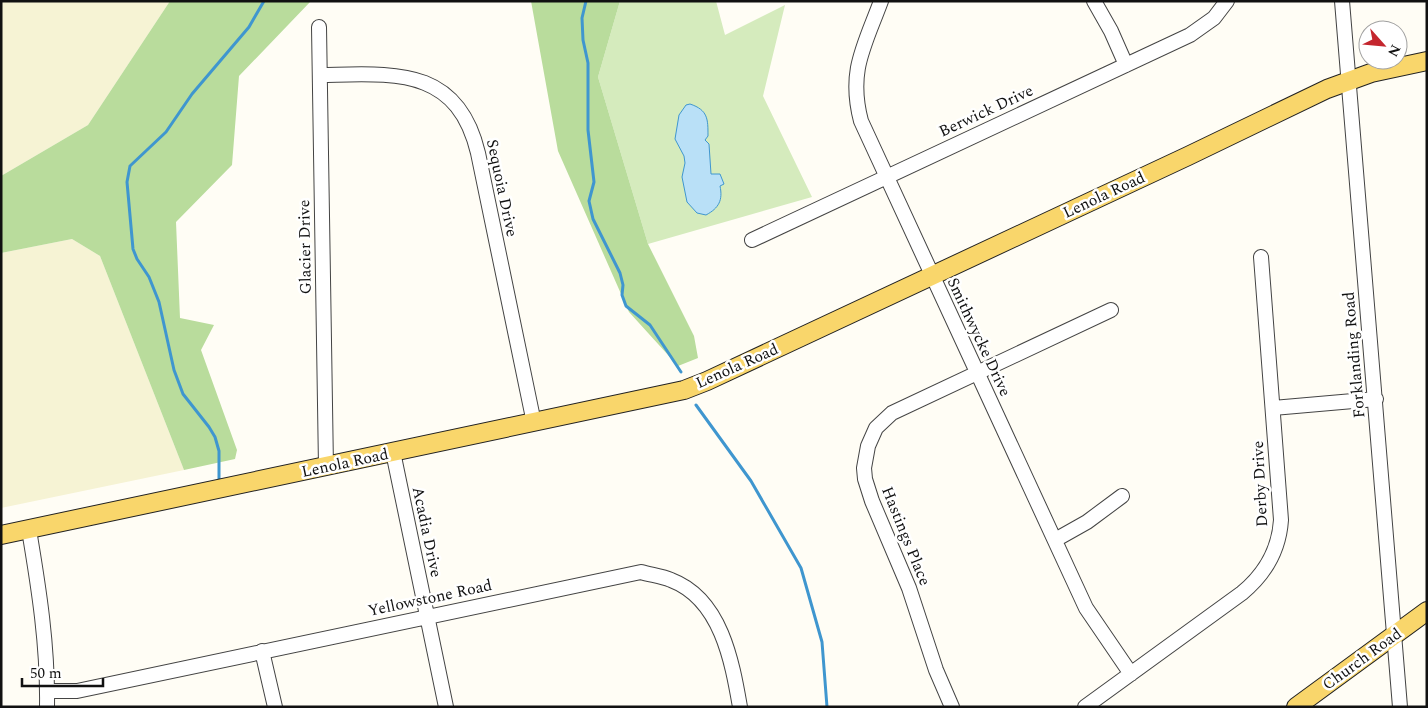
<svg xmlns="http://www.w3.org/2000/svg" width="1428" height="708" viewBox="0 0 1428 708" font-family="Spectral,serif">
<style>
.farmland{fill:#f6f3d4}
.green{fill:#d5ebbd}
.forest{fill:#b9dc9c}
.water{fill:#b9e0f7;stroke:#3f96cf}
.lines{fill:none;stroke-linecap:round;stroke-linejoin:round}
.stream{stroke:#3f96cf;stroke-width:3}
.minor-casing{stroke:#444;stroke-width:16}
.major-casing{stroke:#222;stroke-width:20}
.minor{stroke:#fff;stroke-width:14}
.major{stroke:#f9d66b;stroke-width:18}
.labels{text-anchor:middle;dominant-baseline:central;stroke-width:5;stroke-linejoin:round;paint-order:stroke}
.street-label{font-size:16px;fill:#111;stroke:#fff}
</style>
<rect width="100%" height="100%" fill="#fffdf5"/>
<path class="farmland" d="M1,1H170L88,125L1,176Z
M72,239L100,256L184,470L1,508V253Z"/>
<path class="green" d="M620,1H716L725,35L785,5L763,96L812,197L648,244L598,77Z"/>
<path class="forest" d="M170,1H311L239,76L232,165L176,222L180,318L214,325L201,350L237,450L235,459L184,470L100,256L72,239L1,253V176L88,125Z
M531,1H620L598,77L648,244L694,336L698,358L678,366L629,312L558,151Z"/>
<path class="water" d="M690,104C708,110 708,119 708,136L705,140L709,144L711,174H720L724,184L720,186C723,200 719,208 706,215L697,213L687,202L682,177L685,163L684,156L675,139L679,115L686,105Z"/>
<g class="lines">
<path class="stream" d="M586,1L582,18L583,40L588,63V130L594,182L589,201L593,219L620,273L623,285L622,295L626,306L650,325L681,372
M696,405L751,481L801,568L822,642L827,707
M219,482V451L215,437L209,427L183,394L174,370L159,302L149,277L137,259L133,249L127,182L130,166L166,132L192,94L249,27L264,1"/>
<defs>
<path id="minor" d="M881,1C864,47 848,71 861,121L1086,608L1131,674
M1094,1L1111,31L1126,65
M1342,1L1400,707
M319,27L326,467
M320,75C392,74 457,65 478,153L534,423
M752,240L1190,35L1214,18L1227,1
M1273,408L1376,399
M393,452L446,707
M29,530C39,589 48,647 47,707
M1055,540L1087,522L1122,496
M262,651L275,707
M48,691H77L641,572C651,575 662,576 671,580C721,599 732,661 740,707
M952,707L936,670L909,588L872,501L865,479L864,468L868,446L876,428L892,413L1111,310
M1085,707L1242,593C1265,574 1279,550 1281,520L1261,257"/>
<path id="major" d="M1,535L684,390L707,381L1188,156L1327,89L1371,73L1427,61
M1296,707L1427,611"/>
</defs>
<use href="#minor" class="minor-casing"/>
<use href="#major" class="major-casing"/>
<use href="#minor" class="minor"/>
<use href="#major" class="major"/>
</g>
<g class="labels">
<g class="street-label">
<text transform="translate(986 111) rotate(-25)">Berwick Drive</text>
<text transform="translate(502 188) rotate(78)">Sequoia Drive</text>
<text transform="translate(1104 195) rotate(-25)">Lenola Road</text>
<text transform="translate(305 247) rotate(-91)">Glacier Drive</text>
<text transform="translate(979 337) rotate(65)">Smithwycke Drive</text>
<text transform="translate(1354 355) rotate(-95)">Forklanding Road</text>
<text transform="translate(737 366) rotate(-24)">Lenola Road</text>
<text transform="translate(345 463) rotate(-12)">Lenola Road</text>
<text transform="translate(1260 484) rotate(-93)">Derby Drive</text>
<text transform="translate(427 532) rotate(78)">Acadia Drive</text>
<text transform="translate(906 536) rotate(68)">Hastings Place</text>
<text transform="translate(430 598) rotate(-12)">Yellowstone Road</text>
<text transform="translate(1362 659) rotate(-36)">Church Road</text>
</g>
</g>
<rect width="1428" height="708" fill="none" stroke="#111111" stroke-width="5"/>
<g transform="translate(1383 45) rotate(117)"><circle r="24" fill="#ffffff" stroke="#a0a0a0"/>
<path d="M0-4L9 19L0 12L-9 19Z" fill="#c4262e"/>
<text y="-8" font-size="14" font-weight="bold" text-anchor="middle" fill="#111111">N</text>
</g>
<path d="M22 678v8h81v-8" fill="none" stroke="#111111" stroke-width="2.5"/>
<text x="30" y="678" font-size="15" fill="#111111" stroke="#ffffff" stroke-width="4" paint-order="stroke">50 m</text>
</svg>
